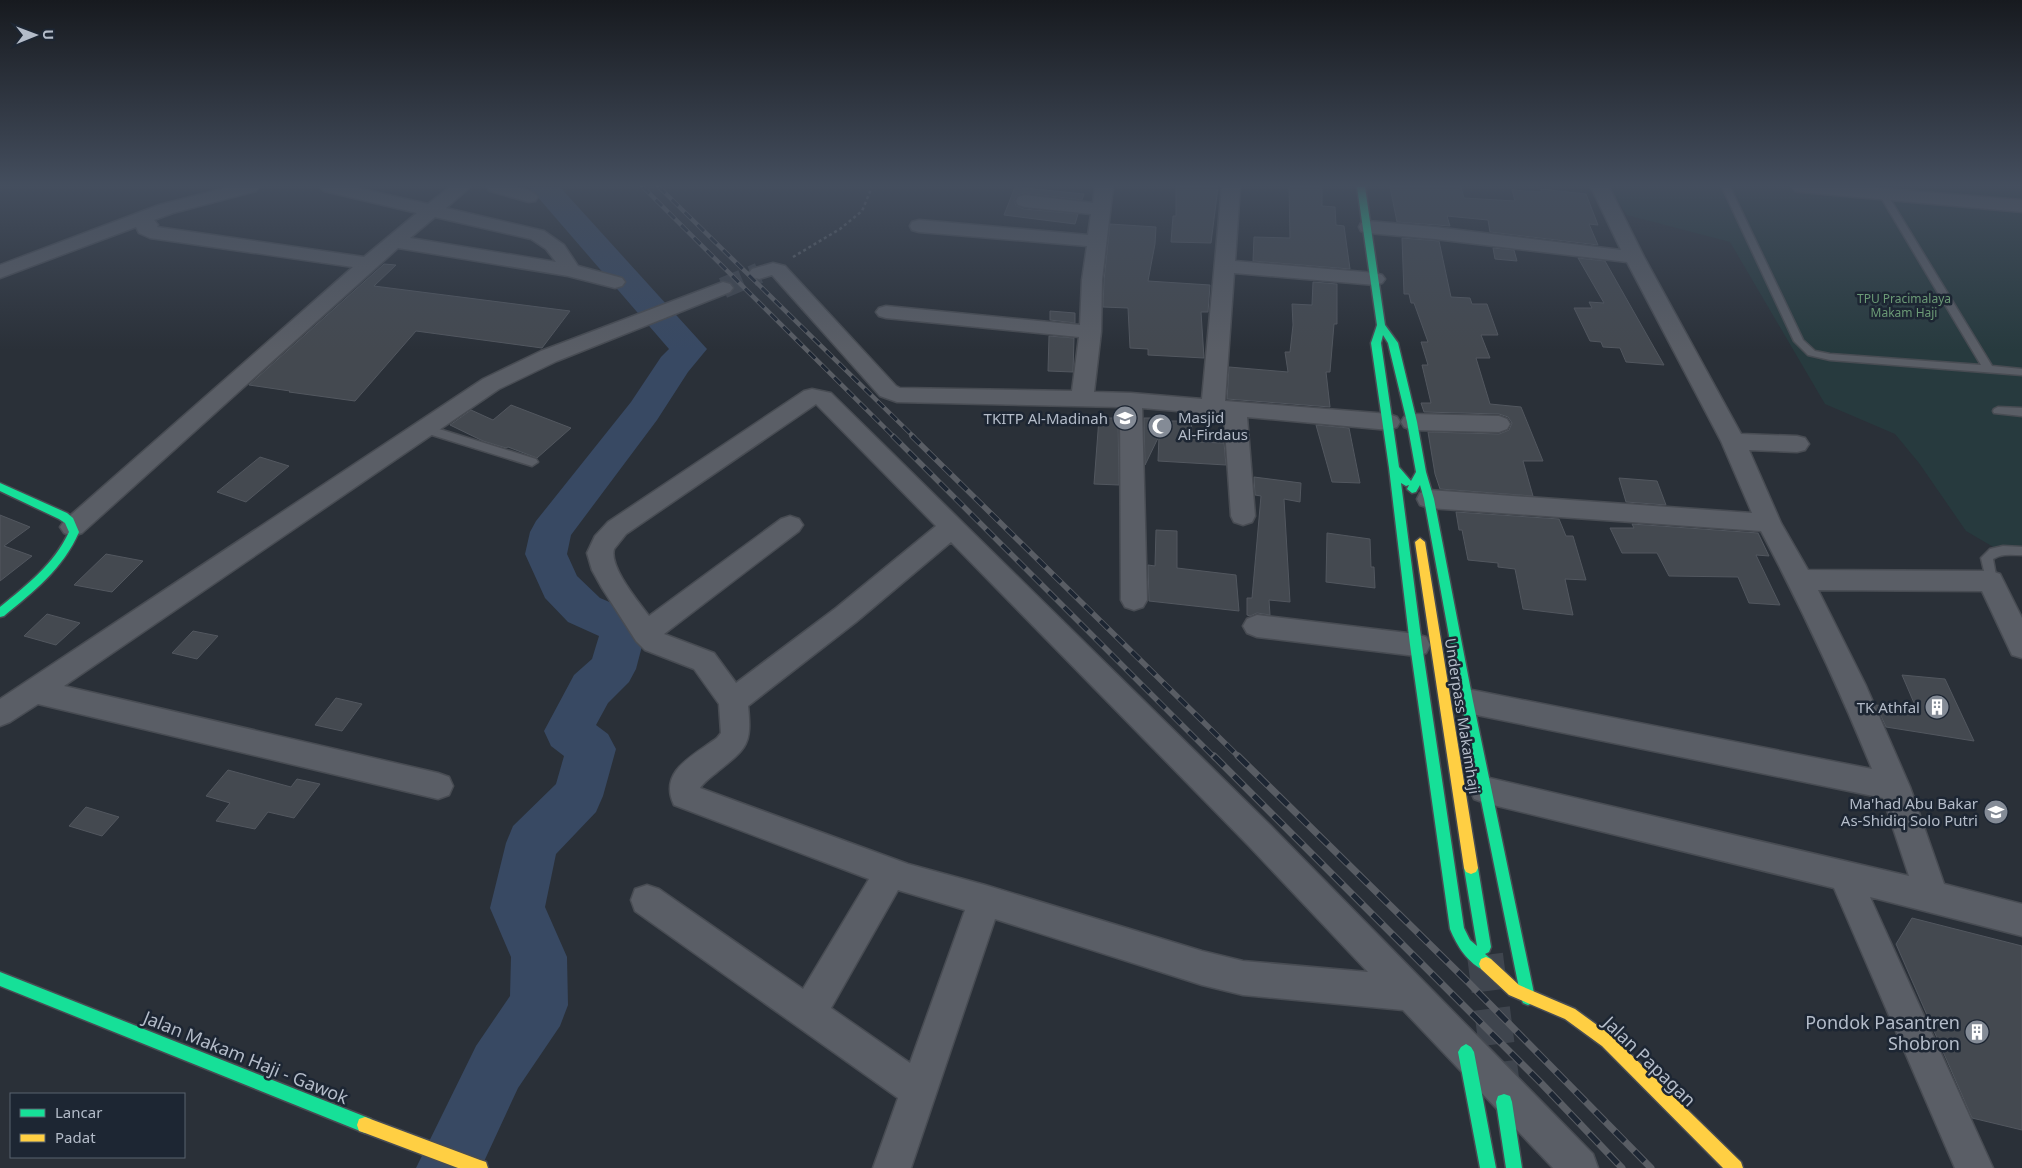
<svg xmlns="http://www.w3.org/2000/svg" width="2022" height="1168" viewBox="0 0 2022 1168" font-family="'Noto Sans',sans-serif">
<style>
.green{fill:#273a3e}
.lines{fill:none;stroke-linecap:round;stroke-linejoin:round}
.river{fill:#384963;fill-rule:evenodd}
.building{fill:#444950;stroke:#52575f}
.street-tunnel{stroke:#3f454e;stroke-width:21;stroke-dasharray:21 10;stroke-linecap:butt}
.secondary-tunnel{stroke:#3f454e;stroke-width:36;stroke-dasharray:36 18;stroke-linecap:butt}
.lane-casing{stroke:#484c53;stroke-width:3}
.street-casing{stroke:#484c53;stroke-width:3}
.fast-casing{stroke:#484c53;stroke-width:3}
.slow-casing{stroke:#484c53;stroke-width:3}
.path{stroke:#5d636a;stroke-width:2.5;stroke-dasharray:3 3;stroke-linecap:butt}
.lane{fill:#5a5e66;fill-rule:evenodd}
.street{fill:#5a5e66;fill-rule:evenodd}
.fast{fill:#16e098;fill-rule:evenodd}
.slow{fill:#ffcf43;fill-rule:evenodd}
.rail-far2-casing{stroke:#595d64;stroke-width:4.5}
.rail-far1-casing{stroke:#595d64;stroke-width:5.5}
.rail-casing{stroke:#595d64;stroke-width:7}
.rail-far2{stroke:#1d2633;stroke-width:3;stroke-dasharray:9;stroke-linecap:butt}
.rail-far1{stroke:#1d2633;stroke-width:4;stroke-dasharray:11;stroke-linecap:butt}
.rail{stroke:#1d2633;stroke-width:5;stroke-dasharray:14;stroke-linecap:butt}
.labels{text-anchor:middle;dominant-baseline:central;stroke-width:5;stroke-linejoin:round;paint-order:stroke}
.far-park-label{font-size:12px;fill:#6b9a76;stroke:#1d2633}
.poi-label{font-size:15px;fill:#b4bcc9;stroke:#1d2633;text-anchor:end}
.street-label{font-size:15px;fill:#b4bcc9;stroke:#1d2633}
.near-poi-label{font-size:18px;fill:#b4bcc9;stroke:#1d2633;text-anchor:end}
.near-street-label{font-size:18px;fill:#b4bcc9;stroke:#1d2633}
</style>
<rect width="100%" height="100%" fill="#2a3038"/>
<path class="green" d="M1608,187H2022V556L2007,555L1966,531L1919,463L1895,434L1825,404L1730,242L1627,215Z"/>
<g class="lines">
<path class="river" d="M529,187H560L707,349L688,372L657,420L571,535L567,554L577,576L600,598L640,615L647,627L636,669L629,682L608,703L596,725L608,734L616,749L603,796L596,812L556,854L545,907L567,957L568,1005L560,1026L518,1088L481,1168H416L476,1046L510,996L511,957L490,908L506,843L513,826L556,784L564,756L551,746L544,731L574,675L592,659L599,636L568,622L545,598L525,554L530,532L536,521L631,402L661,357L669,349Z"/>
</g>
<path class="building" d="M1015,187L1084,194L1082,200L1025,193L1017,195L1014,200L1016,206L1024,209L1078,214L1075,224L1004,215Z
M1176,187H1218L1211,243L1171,242L1173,216H1176Z
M1289,187H1322V206L1335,207L1336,225L1344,226L1350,269L1253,261L1254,237L1290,238Z
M1390,187H1461L1464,198L1515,201L1512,190L1541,192V189L1586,194L1598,225L1589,224L1598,245L1490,232L1488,220L1447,216L1450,226L1397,222Z
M1110,224L1156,227L1155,244L1148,281L1210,285L1208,312H1201L1204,358L1148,355V349L1130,348L1128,308L1103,307L1104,280Z
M1402,238L1439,241L1451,297L1470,298L1472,304H1487L1498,335H1481L1490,358H1476L1490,404L1521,407L1543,461H1523L1533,496L1440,489L1435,474L1428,432L1499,434L1509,430L1512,423L1508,417L1499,414L1424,412L1421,403H1431L1422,365H1428L1421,342H1428L1414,303H1411L1409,294H1404Z
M1493,248L1514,250L1517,261L1495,259Z
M1578,258L1605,261L1664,365L1626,362L1620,348L1603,347L1601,342L1590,341L1574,308H1592L1589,302L1604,303Z
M384,264L396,265L374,286L570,311L542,348L416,331L355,401L289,392L290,391L249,385Z
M1313,282L1337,284V324H1334L1330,372H1326L1330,407L1227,399L1229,367L1288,372L1285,352H1290L1293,325L1292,304L1312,305Z
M1050,311L1075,313V323L1050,320Z
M1049,336L1074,338L1073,372L1048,371Z
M511,405L571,428L537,458L508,447L506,448L483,441L450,425L471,410L493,420Z
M1099,418H1118L1119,485L1094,484Z
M1144,418H1160L1161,421H1191L1193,438H1196L1197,442L1224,443L1226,465L1158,461L1159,436L1145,465Z
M1316,425L1349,428L1360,483L1332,482Z
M260,457L289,466L246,502L217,492Z
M1254,477L1301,483L1300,502L1284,499L1290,602L1269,600L1270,615L1257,613L1250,616L1247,615V598H1252L1261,496L1255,495Z
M1619,478L1657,481L1666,505L1626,502Z
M1456,512L1559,519L1566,536H1573L1586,580L1565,579L1573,615L1523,609L1515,569L1498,567V563L1468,560L1462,530H1459Z
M0,515L30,527L4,546L32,556L0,581Z
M1632,524L1758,533L1769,556L1756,555L1780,605L1749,603L1738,577L1669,576L1657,553H1622L1610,528H1634Z
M1156,530L1177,531V568L1236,575L1239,611L1149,601L1148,565L1155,566Z
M1327,533L1370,539L1371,567H1374L1375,588L1326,582Z
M106,554L143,561L112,592L74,585Z
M47,614L80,623L56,645L24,636Z
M193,631L218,636L197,659L172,653Z
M1902,675L1945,679L1974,741L1886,727L1876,705L1917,710Z
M336,698L362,704L342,731L315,725Z
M228,770L291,787L297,779L320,784L294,818L268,812L255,829L216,821L230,803L206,796Z
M86,807L119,817L102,836L69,826Z
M1912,918L2022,946V1130L1972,1118L1896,944Z"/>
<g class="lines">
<path class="street-tunnel" d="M723,288L759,273"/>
<path class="secondary-tunnel" d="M1485,955L1503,1094"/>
<defs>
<path id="lane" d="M1722,187H1730L1803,340L1815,351L1830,354L1981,365L1879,194L1883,191L1887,194L1992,366L2022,369V375L1830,360L1808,355L1794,341Z
M1998,407L2022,408V416L1994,413L1993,411L1994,409Z
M423,424L536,459L538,462L532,466L419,431L418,428L419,425Z
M2003,546L2022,547V555C2012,555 2002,553 1993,559L1997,581L1995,584H1987L1981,558L1990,549Z"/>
<path id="street" d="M229,187H259L256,191L173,213L154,220L158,225L157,227L364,257L417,213L324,191L321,187H353L428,204L450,187H470L446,208L544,231L564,245L578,266L622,278L625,282L622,286L615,288L568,276L398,248L82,533L73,536L64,533L60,527L64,521L353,267L150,238L139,233L136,227L0,278V265L159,205ZM435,217L531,239L546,249L556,262L410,238Z
M487,187C500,187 530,185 538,197L535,201L529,202L490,191Z
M1095,187H1113L1102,280L1101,332L1094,392L1131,393L1202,399L1222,187H1240L1235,261L1375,273L1382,275L1385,279L1382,283L1375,285L1234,273L1225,401L1389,414L1397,417L1400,422L1397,427L1389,430L1247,417L1255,516L1252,522L1243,525L1234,522L1231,516L1224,415L1142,408L1147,600L1143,607L1134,610L1125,607L1121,600L1120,407L897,402L880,396L772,275L759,279L752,277L749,273L752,269L773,263L785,266L896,386L900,388L1072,391L1079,337L886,318L879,316L876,312L879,308L886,306L1080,325L1082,280L1087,246L919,232L912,230L910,226L912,222L919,220L1088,235L1091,214L1025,207L1018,205L1016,201L1018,197L1025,195L1093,203Z
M1591,187H1609L1644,257L1741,434L1797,436L1805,438L1809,444L1805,450L1797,452L1749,450L1781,523L1808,570L1991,571L2000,574L2022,618V658L2012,655L1982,591L1818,590L1866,686L1910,787L1944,884L2022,904V936L1870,897L1993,1168H1955L1834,888L1485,803L1474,799L1470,790L1474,781L1485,777L1909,876L1883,798L1467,713L1457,709L1453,701L1457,693L1467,689L1872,769C1839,688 1802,609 1761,531L1429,508L1420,505L1417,499L1420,493L1429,490L1752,513L1721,441L1627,262L1435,239L1368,233L1361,231L1359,227L1361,223L1368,221L1435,227L1621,250Z
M1792,187H1863L2022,200V212L1801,192L1795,191Z
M723,282L730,284L733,288L730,292L557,361L499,389L64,686L438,773L449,777L453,786L449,795L438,799L38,704L10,722L0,726V699L483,379L541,351Z
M812,389L831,393L1270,825L1593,1154L1598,1168H1553L1403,1010L1243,995L1202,985L995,919L911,1168H873L898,1098L635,911L631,900L635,889L647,885L659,889L803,989L869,879L674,805C658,771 693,756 717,738L721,733L719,704L694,669L645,650L636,641L602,588L592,570L587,553L595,536L608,522L804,391ZM816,404L936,526L836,608L736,683L714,653L664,634L799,531L803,525L799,519L790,516L781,519L649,616C638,601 609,567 614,549L626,534ZM951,542L1248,845L1368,972L1243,961L1202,951L985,885L908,864L700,788C704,782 711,777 717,772C747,748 752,745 748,706L856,622ZM898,890L965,910L910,1063L831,1008Z
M1412,414L1499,416L1507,419L1510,424L1507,429L1499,432L1412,430L1404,427L1401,422L1404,417Z
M1257,615L1416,634L1426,637L1430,645L1426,653L1416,656L1257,637L1247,633L1243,626L1247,619Z"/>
<path id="fast" d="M1357,187H1365L1385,325L1398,343L1417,422L1426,472L1434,499L1473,701L1535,998L1533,1003L1528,1005L1523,1003L1521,998L1461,701L1424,499L1420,485L1416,492L1412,493L1407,489L1409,485L1406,486L1401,483L1422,645L1464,928L1470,940L1477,946L1464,868L1466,864L1471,862L1476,864L1478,868L1491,947L1489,952L1485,954L1491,959L1493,964L1491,969L1486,971C1468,964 1457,946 1450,929L1410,645L1389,468L1371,343L1377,325ZM1383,335L1388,343L1407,422L1416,472L1411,481L1399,467L1381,343Z
M0,483L67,513L73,518L79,532C63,569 34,591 4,616L0,617V607C27,585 54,564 69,532L65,523L59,519L0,491Z
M0,972L371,1119L373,1125L371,1131L365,1133L0,986Z
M1466,1044L1471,1047L1474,1052L1496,1168H1480L1458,1052L1461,1047Z
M1504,1094L1510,1096L1512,1102L1522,1168H1506L1496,1102L1498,1096Z"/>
<path id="slow" d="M1420,538L1425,542L1478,868L1476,872L1471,874L1466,872L1464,868L1415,542Z
M1486,957L1491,959L1519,985L1575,1009L1612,1036L1741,1162L1743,1168H1723L1602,1046L1565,1019L1509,995L1481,969L1479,964L1481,959Z
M365,1117L480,1160L486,1162L488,1168H458L365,1133L359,1131L357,1125L359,1119Z"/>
</defs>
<use href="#lane" class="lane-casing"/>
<use href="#street" class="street-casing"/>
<use href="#fast" class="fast-casing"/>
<use href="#slow" class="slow-casing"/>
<path class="path" d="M793,257L840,229L862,211L872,187"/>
<use href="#lane" class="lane"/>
<use href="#street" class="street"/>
<use href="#fast" class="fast"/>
<use href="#slow" class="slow"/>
<defs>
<path id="rail-far2" d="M643,187L894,437
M659,187L914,437"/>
<path id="rail-far1" d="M893,436L1215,758
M912,436L1240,758"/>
<path id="rail" d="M1214,756L1541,1083L1622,1168
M1238,756L1468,982L1651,1168"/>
</defs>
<use href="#rail-far2" class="rail-far2-casing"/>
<use href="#rail-far1" class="rail-far1-casing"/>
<use href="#rail" class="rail-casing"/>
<use href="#rail-far2" class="rail-far2"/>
<use href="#rail-far1" class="rail-far1"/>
<use href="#rail" class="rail"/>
</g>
<linearGradient id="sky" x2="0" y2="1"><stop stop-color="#171a1f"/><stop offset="0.53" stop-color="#444e5e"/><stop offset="1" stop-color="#444e5e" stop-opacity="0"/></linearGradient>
<rect width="2022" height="350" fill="url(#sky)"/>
<defs>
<symbol id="school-disc" viewBox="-11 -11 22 22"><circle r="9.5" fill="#848b96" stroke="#1d2633"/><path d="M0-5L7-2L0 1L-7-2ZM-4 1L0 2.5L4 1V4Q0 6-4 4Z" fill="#fff"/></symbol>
<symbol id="mosque-disc" viewBox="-11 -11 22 22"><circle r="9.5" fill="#848b96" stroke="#1d2633"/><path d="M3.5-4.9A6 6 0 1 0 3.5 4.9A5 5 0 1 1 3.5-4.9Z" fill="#fff"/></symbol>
<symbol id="building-disc" viewBox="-11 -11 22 22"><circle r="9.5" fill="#848b96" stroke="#1d2633"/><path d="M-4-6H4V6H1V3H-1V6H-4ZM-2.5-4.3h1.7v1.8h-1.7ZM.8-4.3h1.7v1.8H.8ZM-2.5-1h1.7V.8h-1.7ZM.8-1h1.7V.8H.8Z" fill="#fff"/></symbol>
<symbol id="university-disc" viewBox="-11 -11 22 22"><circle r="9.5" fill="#848b96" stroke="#1d2633"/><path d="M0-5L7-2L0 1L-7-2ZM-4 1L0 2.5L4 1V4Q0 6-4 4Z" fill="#fff"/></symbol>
</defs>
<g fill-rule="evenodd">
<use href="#school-disc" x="1111" y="404" width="28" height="28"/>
<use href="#mosque-disc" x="1146" y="412" width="28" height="28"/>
<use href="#building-disc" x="1923" y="693" width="28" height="28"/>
<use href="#university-disc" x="1982" y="798" width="28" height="28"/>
<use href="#building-disc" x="1963" y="1018" width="28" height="28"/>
</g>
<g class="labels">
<g class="far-park-label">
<text x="1904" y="298">TPU Pracimalaya<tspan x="1904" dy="14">Makam Haji</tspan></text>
</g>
<g class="poi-label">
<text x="1178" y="417" text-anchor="start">Masjid<tspan x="1178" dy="17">Al-Firdaus</tspan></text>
<text x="1108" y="418">TKITP Al-Madinah</text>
<text x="1920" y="707">TK Athfal</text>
<text x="1978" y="803">Ma'had Abu Bakar<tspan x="1978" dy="17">As-Shidiq Solo Putri</tspan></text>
</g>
<g class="street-label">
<text transform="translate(1463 716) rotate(81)">Underpass Makamhaji</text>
</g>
<g class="near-poi-label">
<text x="1960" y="1022">Pondok Pasantren<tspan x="1960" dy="21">Shobron</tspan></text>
</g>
<g class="near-street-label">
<text transform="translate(246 1057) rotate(22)">Jalan Makam Haji - Gawok</text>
<text transform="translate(1650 1061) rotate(44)">Jalan Papagan</text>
</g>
</g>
<rect x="10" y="1093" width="175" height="65" fill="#1d2633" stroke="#59626f"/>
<rect x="20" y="1109" width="25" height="8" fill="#16e098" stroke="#59626f"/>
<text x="55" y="1118" font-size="15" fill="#b4bcc9">Lancar</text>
<rect x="20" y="1134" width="25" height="8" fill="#ffcf43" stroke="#59626f"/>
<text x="55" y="1143" font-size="15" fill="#b4bcc9">Padat</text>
<g transform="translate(35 35) rotate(89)" stroke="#1d2633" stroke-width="4" paint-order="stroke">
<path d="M0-4L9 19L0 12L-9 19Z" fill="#b4bcc9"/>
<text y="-8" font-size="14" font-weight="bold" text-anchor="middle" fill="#b4bcc9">U</text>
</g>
</svg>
